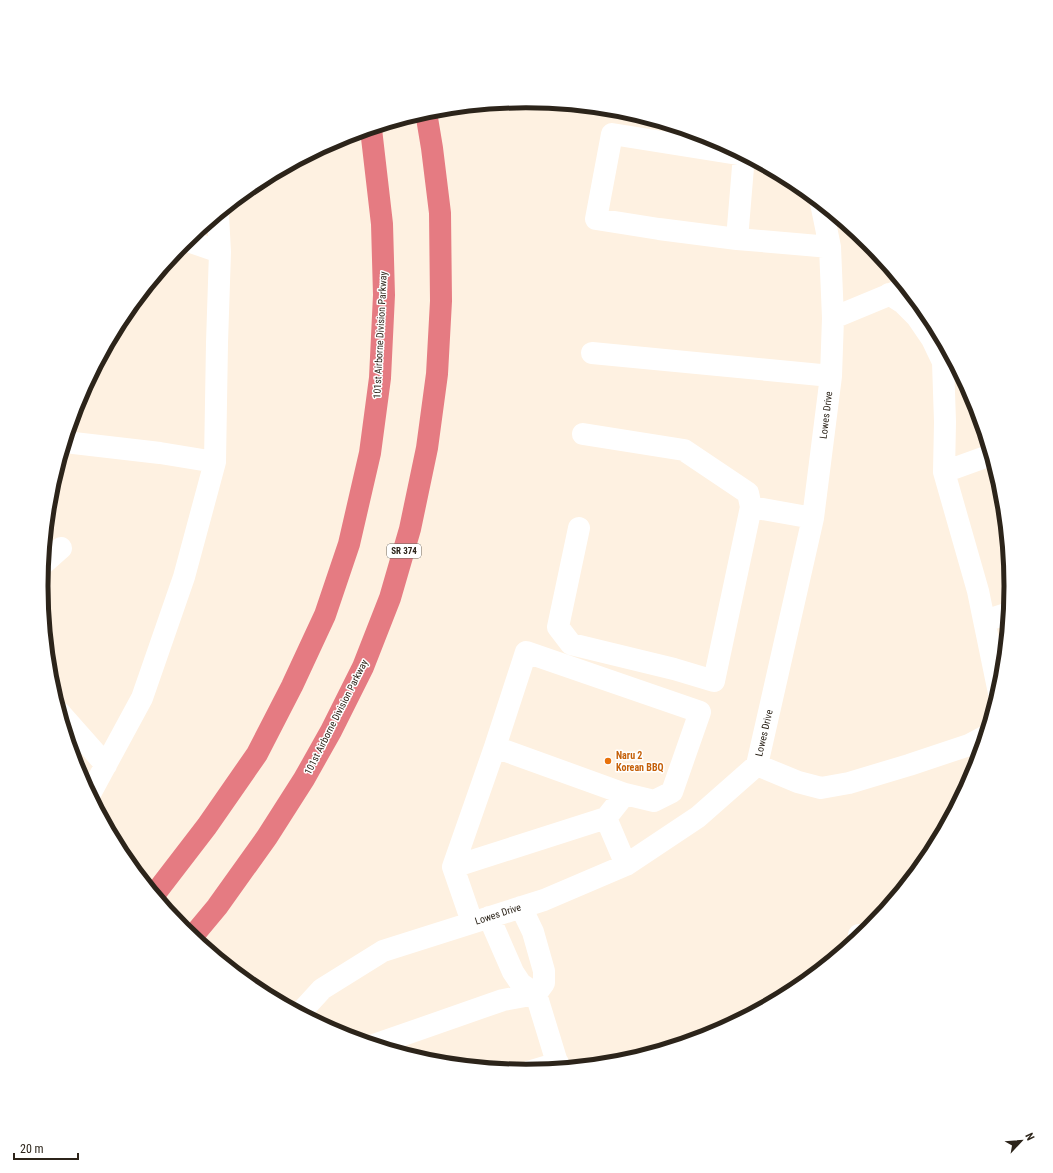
<svg xmlns="http://www.w3.org/2000/svg" width="1053" height="1173" viewBox="0 0 1053 1173" font-family="'Roboto Condensed',sans-serif">
<style>
.lines{fill:none;stroke-linecap:round;stroke-linejoin:round}
.minor{stroke:#fff;stroke-width:22}
.highway{stroke:#e57b82;stroke-width:22}
.food-dot{fill:#e8710a;stroke:#fff;stroke-width:1.5}
.labels{text-anchor:middle;dominant-baseline:central;stroke-width:3;stroke-linejoin:round;paint-order:stroke}
.shield{fill:#fff;stroke:#6b665f;stroke-width:1}
.shield-label{font-size:9px;font-weight:bold;fill:#2c241a}
.street-label{font-size:10px;fill:#2c241a;stroke:#fff}
.food-label{font-size:10px;font-weight:bold;fill:#c56008;stroke:#fff;text-anchor:start}
.rim{fill:none;stroke:#2c241a;stroke-width:5}
</style>
<rect width="100%" height="100%" fill="#fef1e1"/>
<g class="lines">
<path class="minor" d="M744,155L612,134L596,219L659,229L737,239L830,247
M737,239L744,155
M187,240L188,241L220,252L218,215
M889,294L903,303L917,317L932,339L943,362L945,422L944,472L978,591L999,693
M833,318L903,289
M592,353L831,376
M583,434L684,450L748,493L751,507
M65,442L160,453L215,462L217,343L220,252
M944,472L991,455
M579,528L558,627L571,644L674,669L714,681L751,507L813,518
M43,564L61,548
M985,621L1009,613
M60,713L106,765
M495,747L625,794
M757,765L798,782L821,788L849,783L909,765L969,745L986,736
M90,794L142,698L184,577L215,462
M453,867L495,747L526,652L700,712L672,792L654,801L625,794L606,818
M489,917L513,972L521,984L536,994L559,1069
M472,922L453,867L606,818L626,865
M859,935L860,938
M300,1013L322,989L383,951L544,900L626,865L698,817L757,765L813,518L831,376L833,318L830,247L821,203
M374,1045L503,1000L536,994L544,983V971L533,932L521,907
M528,1072L558,1063"/>
<path class="highway" d="M154,895L207,826L257,754L292,686L325,615L349,544L370,453L380,378L384,295L382,224L371,129
M192,937L217,907L267,837L304,779L331,731L363,667L390,598L410,529L427,448L437,374L441,301L440,213L432,148L426,112"/>
</g>
<circle class="food-dot" cx="608" cy="761" r="4"/>
<g class="labels">
<rect class="shield" x="387" y="544" width="34" height="14" rx="3"/>
<g class="shield-label">
<text x="404" y="551">SR 374</text>
</g>
<g class="street-label">
<text transform="translate(380 335) rotate(-87)">101st Airborne Division Parkway</text>
<text transform="translate(826 415) rotate(-83)">Lowes Drive</text>
<text transform="translate(336 717) rotate(-63)">101st Airborne Division Parkway</text>
<text transform="translate(764 733) rotate(-77)">Lowes Drive</text>
<text transform="translate(498 914) rotate(-18)">Lowes Drive</text>
</g>
<g class="food-label">
<text x="616" y="755">Naru 2<tspan x="616" dy="12">Korean BBQ</tspan></text>
</g>
</g>
<path d="M0 0H1053V1173H0ZM48 586a478 478 0 1 1 956 0a478 478 0 1 1-956 0Z" fill="#fff" fill-rule="evenodd"/>
<path class="rim" d="M48 586a478 478 0 1 1 956 0a478 478 0 1 1-956 0Z"/>
<g transform="translate(1021 1141) rotate(64)" stroke="#ffffff" stroke-width="3" paint-order="stroke">
<path d="M0-3L7 15L0 10L-7 15Z" fill="#2c241a"/>
<text y="-6" font-size="11" font-weight="bold" text-anchor="middle" fill="#2c241a">N</text>
</g>
<path d="M14 1153v6h64v-6" fill="none" stroke="#2c241a" stroke-width="2"/>
<text x="20" y="1153" font-size="12" fill="#2c241a" stroke="#ffffff" stroke-width="3" paint-order="stroke">20 m</text>
</svg>
